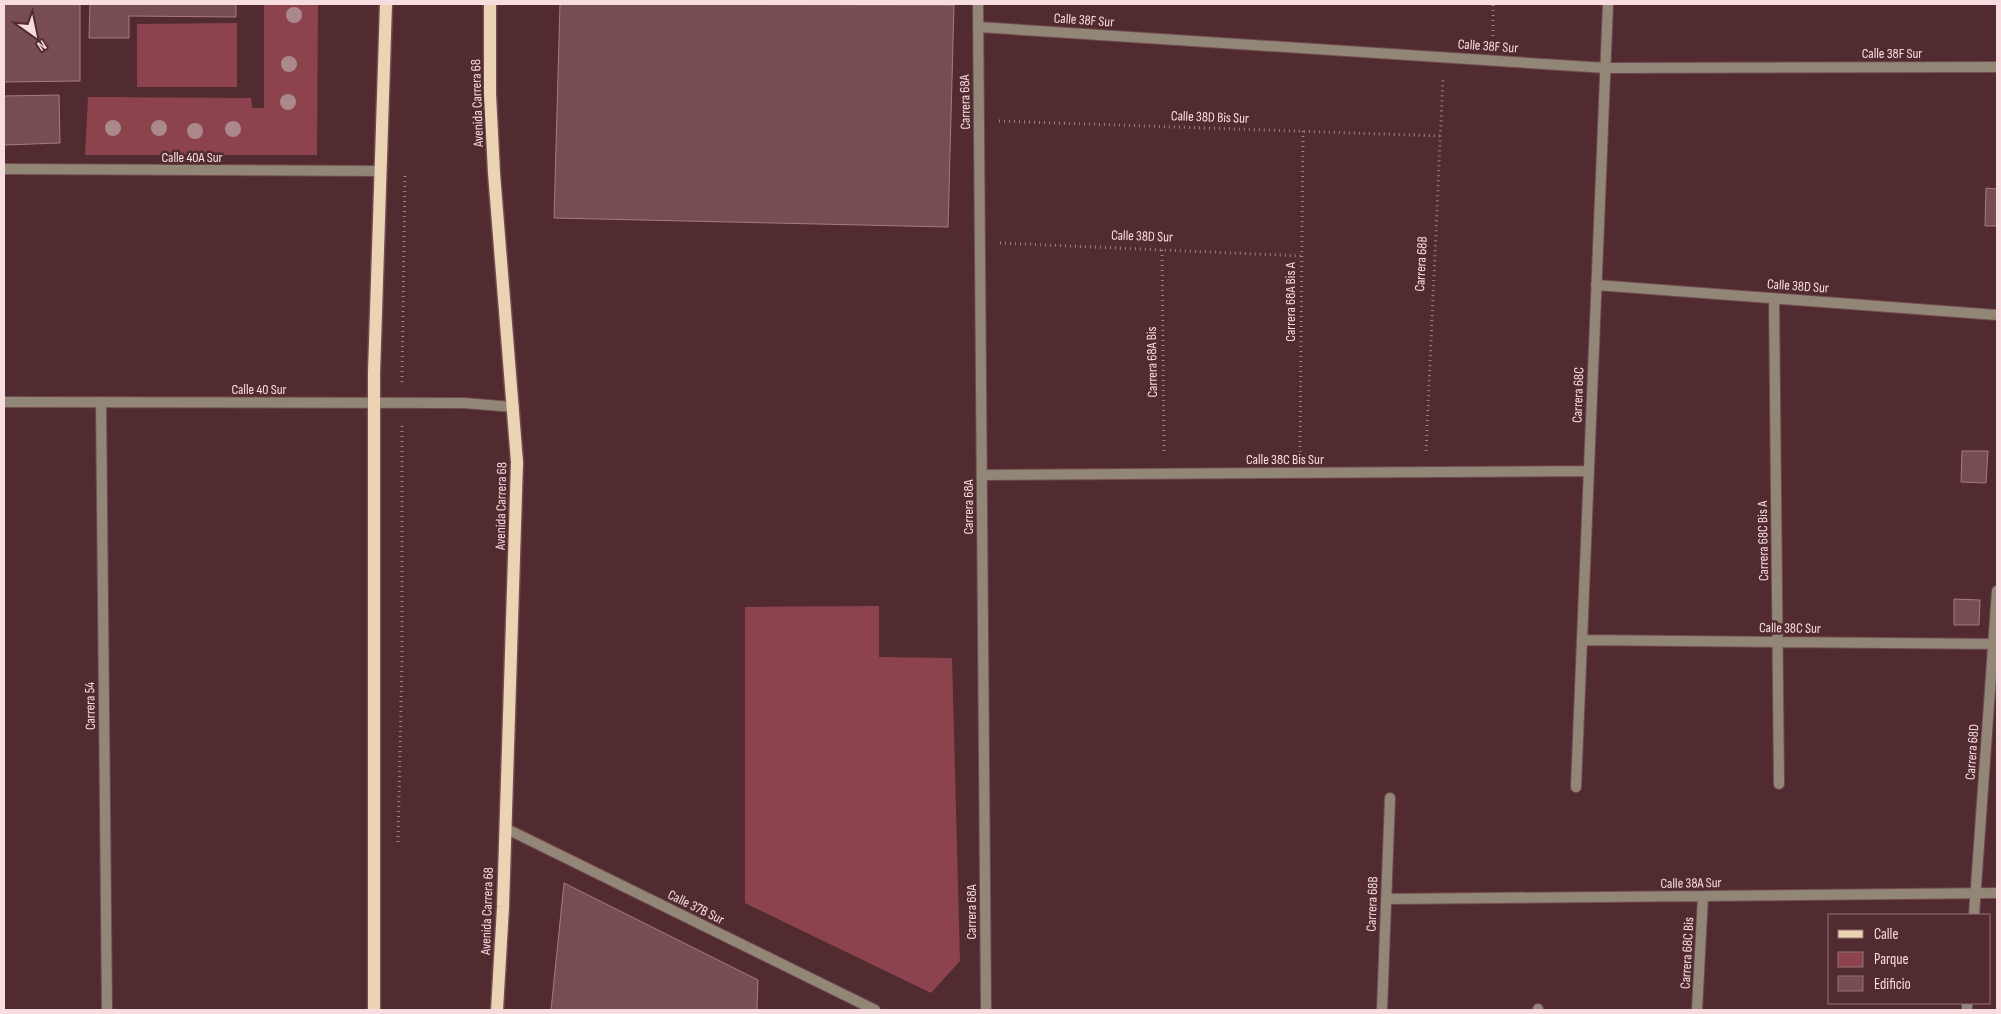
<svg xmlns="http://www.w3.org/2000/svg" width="2001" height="1014" viewBox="0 0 2001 1014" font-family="'Sofia Sans Condensed',sans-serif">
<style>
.green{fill:#8d434d}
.building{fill:#774d51;stroke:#a87a7e}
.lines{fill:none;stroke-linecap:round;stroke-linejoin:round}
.minor-casing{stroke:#704b50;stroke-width:12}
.tertiary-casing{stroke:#704b50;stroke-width:12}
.primary-casing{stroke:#704b50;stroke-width:15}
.path{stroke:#a18084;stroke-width:3;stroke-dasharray:1 4;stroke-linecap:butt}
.minor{stroke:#928677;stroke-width:10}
.tertiary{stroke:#928677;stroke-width:10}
.primary{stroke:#ebd3b4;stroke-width:12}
.tree{fill:#ab888c}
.labels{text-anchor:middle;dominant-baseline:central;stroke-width:5;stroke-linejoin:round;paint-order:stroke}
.street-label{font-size:14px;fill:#f7dddf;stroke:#522b30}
</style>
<rect width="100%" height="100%" fill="#522b30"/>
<path class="green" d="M264,4H318L317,155H85L88,97L251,98L252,108H264Z
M237,23V87H137V24Z
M879,606V657L952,658L960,961L931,993L745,903V607Z"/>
<path class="building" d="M4,4H80V81L4,82Z
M90,4H236V17L129,16V38H89Z
M560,4L954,5L948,227L554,218Z
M59,95L60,143L4,145V96Z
M1986,188L1997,189V226H1985Z
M1962,451H1988L1986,483L1961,482Z
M1954,599L1980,600L1979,625H1954Z
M564,883L758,980L757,1010H551Z"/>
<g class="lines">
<defs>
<path id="minor" d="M978,27L1606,68L1997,67
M4,169L380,171
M1596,285L1997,315
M1774,298L1779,784
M101,402L107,1010
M982,475L1589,471
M1582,640L1997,644
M1576,787L1608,4
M1386,899L1997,893
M1538,1009V1010
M1382,1010L1390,798
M1697,1010L1703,896"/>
<path id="tertiary" d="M978,4L986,1010
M4,402L464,403L514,407
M505,828L875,1010
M1974,915L1997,591
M1967,1010V1003"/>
<path id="primary" d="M490,4V94L494,173L517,462L503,907L497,1010
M374,1010V373L386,4"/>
</defs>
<use href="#minor" class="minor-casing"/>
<use href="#tertiary" class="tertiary-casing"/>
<use href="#primary" class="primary-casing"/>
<path class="path" d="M1493,41V4
M999,121L1441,136
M1000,243L1302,256
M1162,250L1164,455
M402,382L405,174
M1426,451L1443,78
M1300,452L1303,131
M398,842L402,660V424"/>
<use href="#minor" class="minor"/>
<use href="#tertiary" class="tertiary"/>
<use href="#primary" class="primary"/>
</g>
<g class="tree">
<circle cx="294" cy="15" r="8"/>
<circle cx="289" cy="64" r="8"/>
<circle cx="288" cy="102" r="8"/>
<circle cx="113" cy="128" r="8"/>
<circle cx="159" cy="128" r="8"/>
<circle cx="233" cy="129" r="8"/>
<circle cx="195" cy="131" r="8"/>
</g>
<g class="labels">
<g class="street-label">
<text transform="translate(1084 20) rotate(4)">Calle 38F Sur</text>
<text transform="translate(1488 46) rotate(4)">Calle 38F Sur</text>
<text x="1892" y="53">Calle 38F Sur</text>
<text transform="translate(965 102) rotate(-91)">Carrera 68A</text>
<text transform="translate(477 103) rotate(-92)">Avenida Carrera 68</text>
<text transform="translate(1210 117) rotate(2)">Calle 38D Bis Sur</text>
<text x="192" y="157">Calle 40A Sur</text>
<text transform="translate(1142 236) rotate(2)">Calle 38D Sur</text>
<text transform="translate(1421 264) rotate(-87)">Carrera 68B</text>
<text transform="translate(1798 286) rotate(4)">Calle 38D Sur</text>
<text transform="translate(1290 302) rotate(-90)">Carrera 68A Bis A</text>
<text transform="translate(1152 362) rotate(-91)">Carrera 68A Bis</text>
<text x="259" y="389">Calle 40 Sur</text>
<text transform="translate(1578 395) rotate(-88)">Carrera 68C</text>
<text x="1285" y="459">Calle 38C Bis Sur</text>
<text transform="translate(501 506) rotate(-89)">Avenida Carrera 68</text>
<text transform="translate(968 507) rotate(-90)">Carrera 68A</text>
<text transform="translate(1763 541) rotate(-91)">Carrera 68C Bis A</text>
<text transform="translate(1790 628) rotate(1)">Calle 38C Sur</text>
<text transform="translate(90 706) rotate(-91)">Carrera 54</text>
<text transform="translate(1972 752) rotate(-86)">Carrera 68D</text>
<text transform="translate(1691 883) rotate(-1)">Calle 38A Sur</text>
<text transform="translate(1372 904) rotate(-88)">Carrera 68B</text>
<text transform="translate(696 907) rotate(26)">Calle 37B Sur</text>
<text transform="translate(487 911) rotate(-88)">Avenida Carrera 68</text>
<text transform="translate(971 912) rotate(-90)">Carrera 68A</text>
<text transform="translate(1687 953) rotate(-87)">Carrera 68C Bis</text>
</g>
</g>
<rect width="2001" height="1014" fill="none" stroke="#f7dddf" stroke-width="10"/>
<rect x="1828" y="914" width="162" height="90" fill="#522b30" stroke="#947276"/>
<rect x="1838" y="930" width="25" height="8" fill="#ebd3b4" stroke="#947276"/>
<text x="1874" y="939" font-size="15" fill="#f7dddf">Calle</text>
<rect x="1838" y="952" width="25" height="15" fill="#8d434d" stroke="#947276"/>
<text x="1874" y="964" font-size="15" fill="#f7dddf">Parque</text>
<rect x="1838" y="976" width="25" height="15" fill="#774d51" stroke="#947276"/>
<text x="1874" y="989" font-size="15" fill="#f7dddf">Edificio</text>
<g transform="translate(35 35) rotate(147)" stroke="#522b30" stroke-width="4" paint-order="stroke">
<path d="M0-4L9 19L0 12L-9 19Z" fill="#f7dddf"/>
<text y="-8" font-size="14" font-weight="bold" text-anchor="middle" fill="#f7dddf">N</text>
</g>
</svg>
